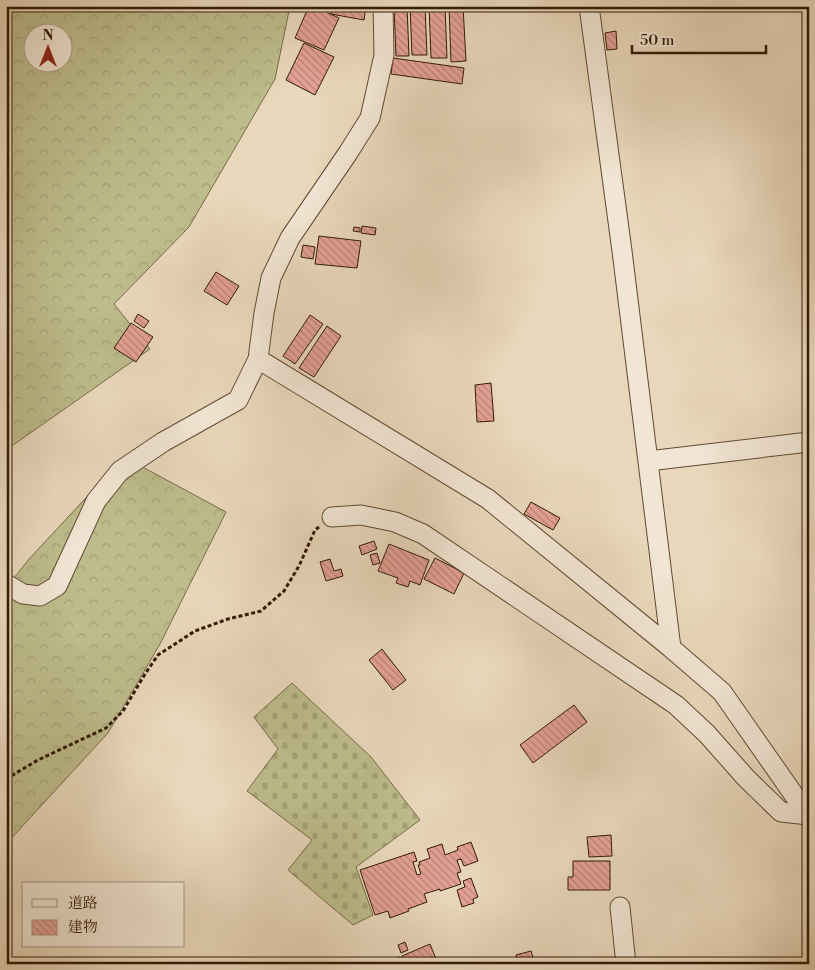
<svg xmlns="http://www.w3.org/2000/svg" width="815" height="970" viewBox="0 0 815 970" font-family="'Libre Bodoni','Noto Serif JP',serif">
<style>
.forest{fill:url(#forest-crowns);stroke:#786b48;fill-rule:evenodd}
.cemetery{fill:url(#cemetery-stones);stroke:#786b48}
.building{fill:url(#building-back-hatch);stroke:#321a05}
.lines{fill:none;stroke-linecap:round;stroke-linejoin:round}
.street-casing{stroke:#604932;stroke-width:21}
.path{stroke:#321a05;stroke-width:3;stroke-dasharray:4 2.5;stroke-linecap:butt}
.street{stroke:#f1e5d3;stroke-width:19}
</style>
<defs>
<pattern id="forest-crowns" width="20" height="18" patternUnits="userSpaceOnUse" patternTransform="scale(1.25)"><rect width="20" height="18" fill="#bdbc8c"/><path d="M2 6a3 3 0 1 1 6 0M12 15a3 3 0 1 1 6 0" fill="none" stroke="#a3a177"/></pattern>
<pattern id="cemetery-stones" width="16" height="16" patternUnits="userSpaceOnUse" patternTransform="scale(1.25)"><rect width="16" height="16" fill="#bdbc8c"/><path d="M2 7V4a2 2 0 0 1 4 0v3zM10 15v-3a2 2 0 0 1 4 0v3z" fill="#a3a177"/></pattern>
<pattern id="building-back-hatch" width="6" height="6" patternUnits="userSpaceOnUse" patternTransform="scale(1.25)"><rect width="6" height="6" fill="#e4a195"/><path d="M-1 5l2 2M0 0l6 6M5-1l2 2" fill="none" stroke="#b98278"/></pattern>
</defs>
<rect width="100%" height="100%" fill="#e9d7bb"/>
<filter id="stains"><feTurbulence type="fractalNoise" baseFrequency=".004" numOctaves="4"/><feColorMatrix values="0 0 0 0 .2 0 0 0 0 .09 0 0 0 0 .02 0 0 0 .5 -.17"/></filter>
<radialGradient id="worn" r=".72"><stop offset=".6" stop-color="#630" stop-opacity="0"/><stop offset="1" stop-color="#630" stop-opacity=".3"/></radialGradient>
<path class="forest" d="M6,6H290L275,79L189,227L114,304L150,349L6,450ZM32,32H62V62H32Z
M124,457L226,512L160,644L108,733L6,844V588L29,559Z"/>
<path class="cemetery" d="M292,683L371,757L420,820L356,867L373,915L353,925L288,870L312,840L247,791L278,749L254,717Z"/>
<path class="building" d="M309,6H313L339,18L324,50L295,38Z
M332,6H366L364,20L331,14Z
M394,6H407L409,56H396Z
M410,6H425L427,55H412Z
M429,6H445L447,58H431Z
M449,6H463L466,61L451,62Z
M616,31L617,49L607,50L605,33Z
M304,43L334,57L315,95L286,80Z
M393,58L464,68L462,84L391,74Z
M362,226L376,228L375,235L361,233Z
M354,227L360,228V232L353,231Z
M319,236L361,241L357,268L315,264Z
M303,245L315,247L313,259L301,257Z
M216,272L239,286L227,305L204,291Z
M138,314L149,321L144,328L134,321Z
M310,315L323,324L295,364L283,356Z
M131,323L153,337L136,362L114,348Z
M327,326L341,336L314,377L299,368Z
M491,383L494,421L477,422L475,385Z
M531,502L560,518L553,530L524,514Z
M374,541L377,549L362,555L359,546Z
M389,544L429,560L420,585L410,581L408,587L396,583L398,578L378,571Z
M377,553L380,563L373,565L370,555Z
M435,558L464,573L454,594L424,579Z
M330,559L334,571L341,569L343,576L326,581L320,562Z
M382,649L406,680L393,690L369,660Z
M574,705L587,722L533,763L520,745Z
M611,835L612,856L589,857L587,837Z
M471,842L478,861L464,866L461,859L457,860L461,872L457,873L461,884L440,891V889L424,894L427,902L408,909L409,911L390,918L388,911L375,915L360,870L414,852L417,861L413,862L417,875L421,874L418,865H420L419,862L430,858L427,849L442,844L445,855L458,850L457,847Z
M573,861H610V890H568V877H573Z
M471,878L478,897L473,899L474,903L462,907L457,890L465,887L463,881Z
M405,942L408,950L401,953L398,945Z
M430,944L438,964H405L402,956Z
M531,951L534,961L525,964H518L516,955Z
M400,957L403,964H396L394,959Z"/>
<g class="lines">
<defs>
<path id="street" d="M589,6L622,251L671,648
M258,359L488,499L671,648L722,692L808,815
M648,461L809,442
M332,517L361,515L395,522L423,534L676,705L707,734L746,778L781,812L809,815
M6,584L23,594L40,596L57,586L96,501L120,471L163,442L238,400L258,359L264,313L271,278L290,238L348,153L370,118L384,55L383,6
M620,907L626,964"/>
</defs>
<use href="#street" class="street-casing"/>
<path class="path" d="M6,779L38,760L106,728L123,711L145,674L158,655L195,631L228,619L261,611L284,591L299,566L315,530L319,527"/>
<use href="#street" class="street"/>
</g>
<rect width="815" height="970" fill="none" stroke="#e9d7bb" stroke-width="25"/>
<rect x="8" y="8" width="800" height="955" fill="none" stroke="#321a05" stroke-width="2.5"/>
<rect x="12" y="12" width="790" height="945" fill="none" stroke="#321a05"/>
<rect x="22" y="882" width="162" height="65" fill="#f1e5d3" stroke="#a59481"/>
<rect x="32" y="899" width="25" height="8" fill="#f1e5d3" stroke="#a59481"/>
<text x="68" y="908" font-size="15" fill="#321a05">道路</text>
<rect x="32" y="920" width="25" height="15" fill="url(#building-back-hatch)" stroke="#a59481"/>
<text x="68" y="932" font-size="15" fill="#321a05">建物</text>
<g transform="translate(48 48)"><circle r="24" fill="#f1e5d3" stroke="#a59481"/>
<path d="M0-4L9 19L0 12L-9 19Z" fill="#8f2418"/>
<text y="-8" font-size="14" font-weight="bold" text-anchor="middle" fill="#321a05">N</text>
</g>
<path d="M632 45v8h134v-8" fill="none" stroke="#321a05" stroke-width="2.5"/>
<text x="640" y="45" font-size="15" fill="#321a05" stroke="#f1e5d3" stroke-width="4" paint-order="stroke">50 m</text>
<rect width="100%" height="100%" filter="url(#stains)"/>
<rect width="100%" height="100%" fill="url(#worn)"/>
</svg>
